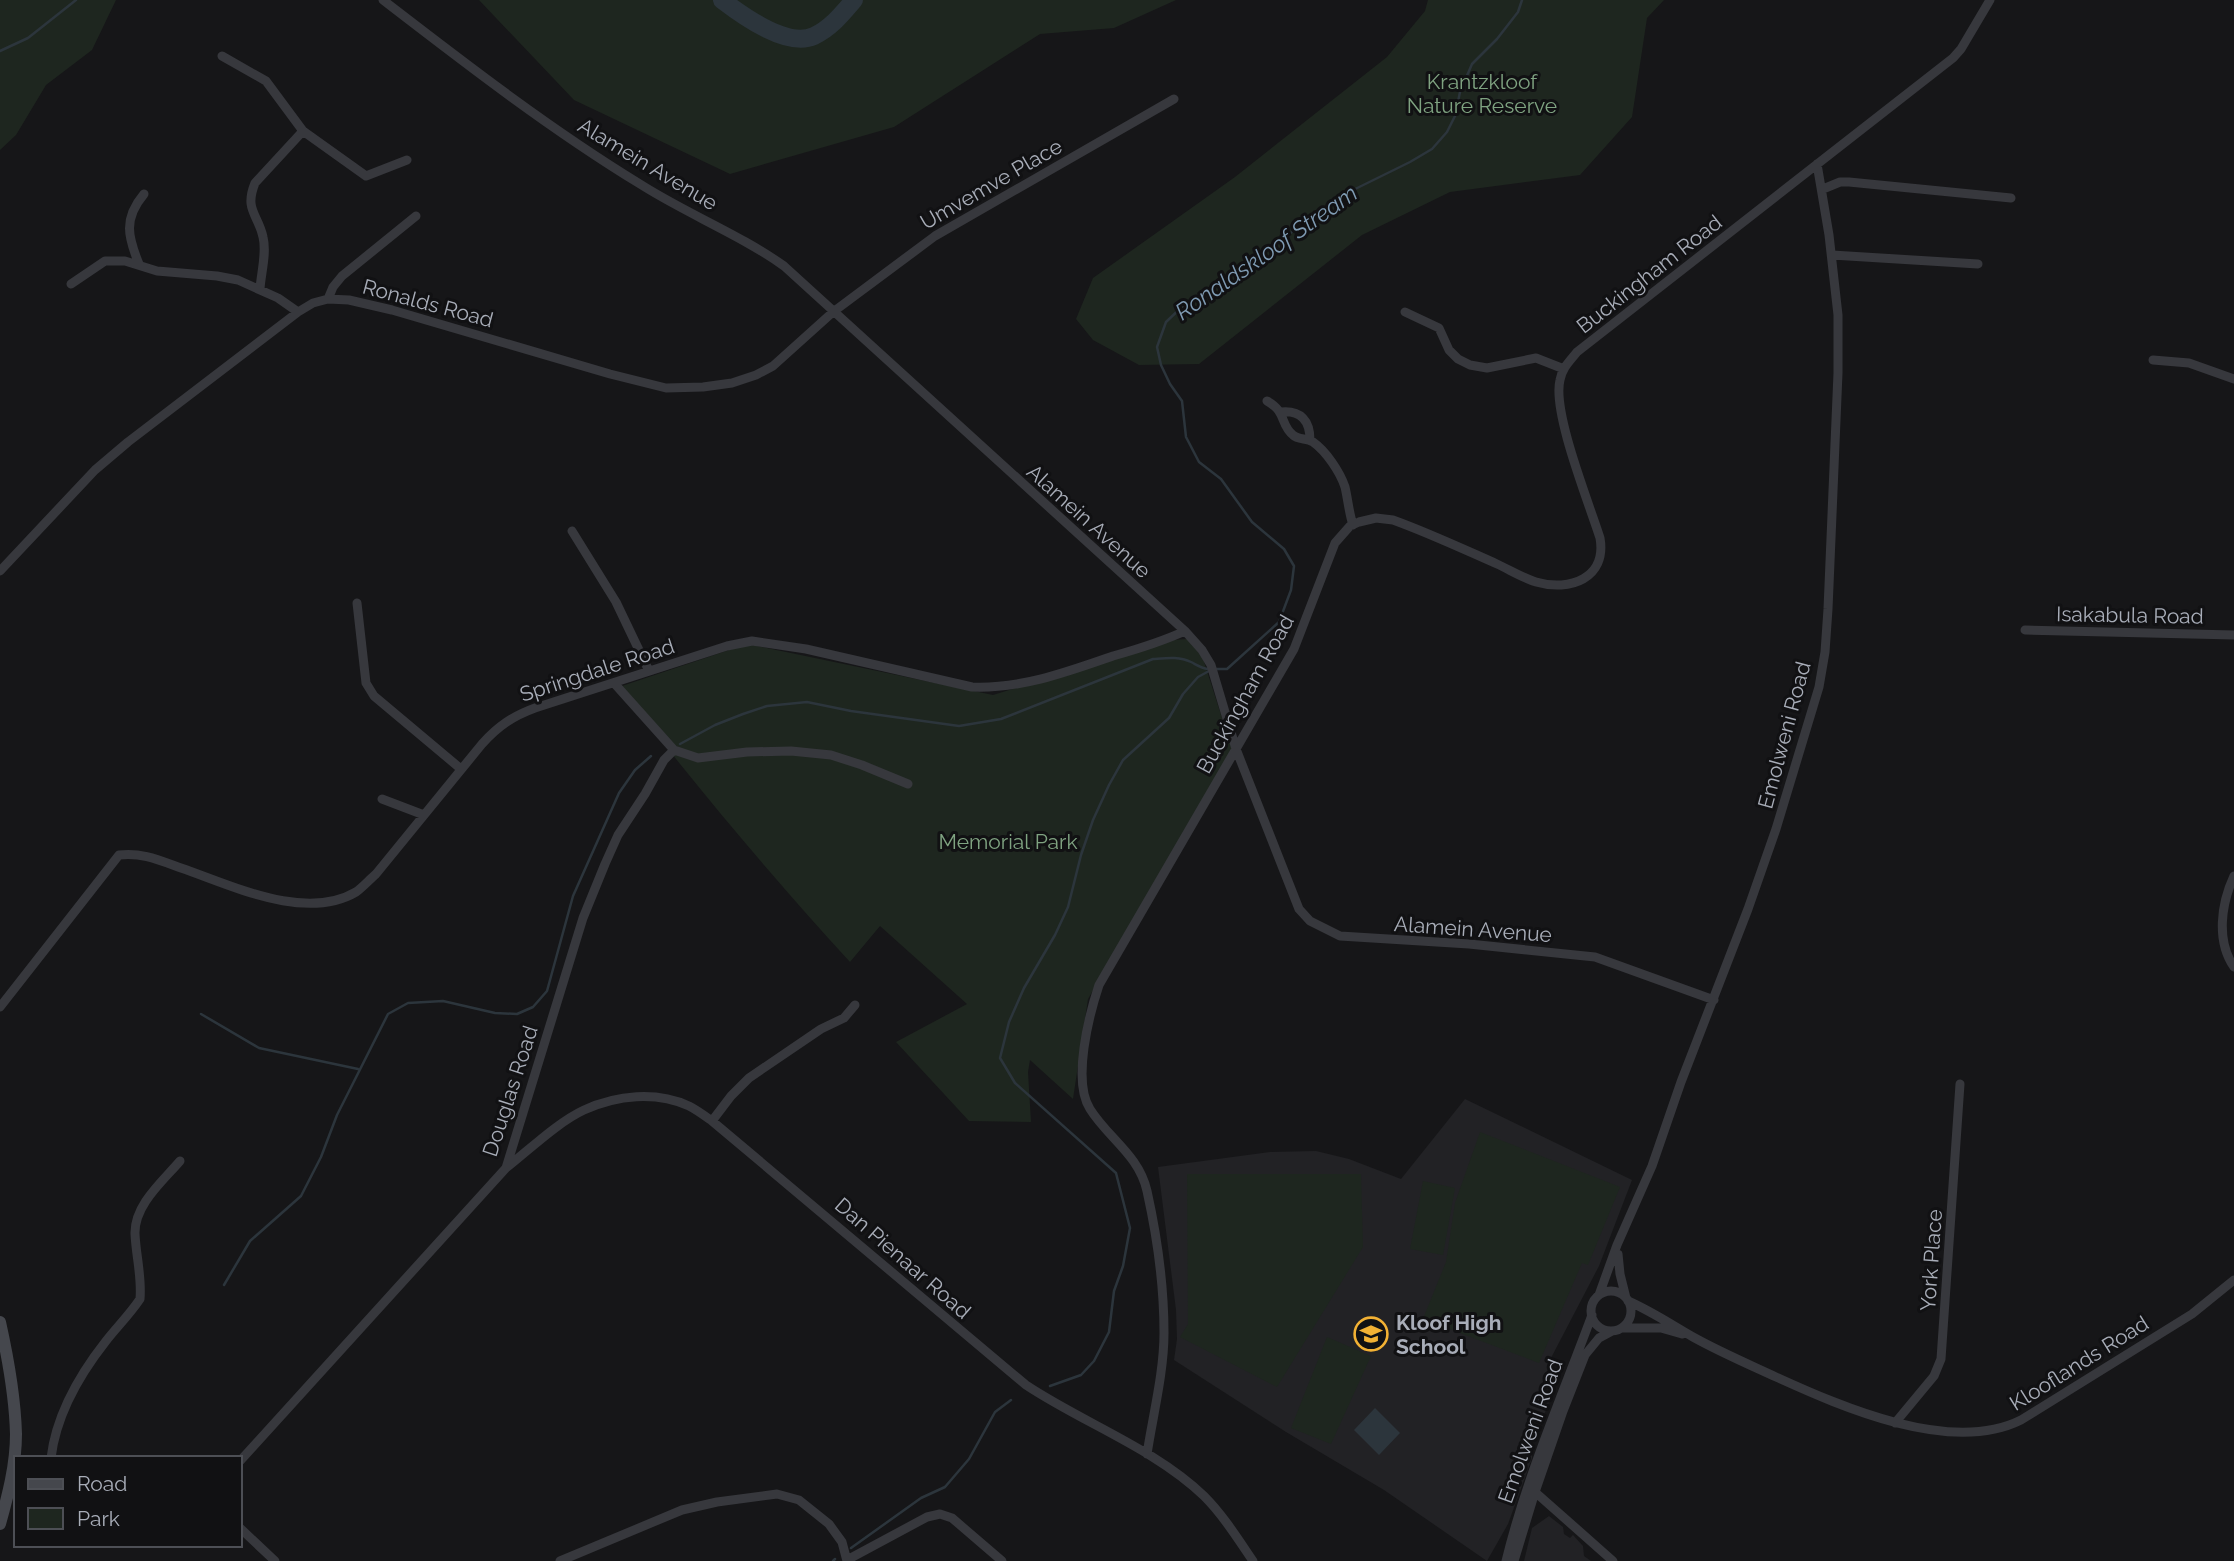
<svg xmlns="http://www.w3.org/2000/svg" width="2234" height="1561" viewBox="0 0 2234 1561" font-family="Raleway,sans-serif">
<style>
.built{fill:#222225}
.green{fill:#1e261f}
.water{fill:#2c353c}
.lines{fill:none;stroke-linecap:round;stroke-linejoin:round}
.stream{stroke:#2c353c;stroke-width:2.5}
.river{stroke:#2c353c;stroke-width:18}
.street{stroke:#37383d;stroke-width:9}
.secondary{stroke:#45474d;stroke-width:12}
.labels{text-anchor:middle;dominant-baseline:central;stroke-width:6;stroke-linejoin:round;paint-order:stroke}
.park-label{font-size:21px;fill:#7fa381;stroke:#111113}
.street-label{font-size:21px;fill:#a8adb8;stroke:#111113}
.poi-label{font-size:21px;font-weight:bold;fill:#a8adb8;stroke:#111113;text-anchor:start}
.water-label{font-size:23px;font-style:italic;fill:#7f9bb3;stroke:#111113}
</style>
<rect width="100%" height="100%" fill="#161618"/>
<path class="built" d="M1465,1099L1632,1180L1599,1266L1551,1358L1543,1391L1552,1394L1532,1447V1458L1508,1524L1487,1561L1384,1490L1286,1432L1174,1360L1177,1339L1176,1310L1158,1167L1270,1152L1316,1151L1349,1159L1401,1179Z
M1549,1516L1563,1527L1564,1534L1570,1538L1573,1535L1583,1546L1584,1556L1591,1561H1524L1532,1528Z"/>
<path class="green" d="M0,0H116L92,50L46,85L16,135L0,150Z
M479,0H1176L1114,28L1040,34L894,127L730,174L574,100Z
M1428,0H1664L1647,18L1632,117L1580,175L1450,192L1362,235L1199,364L1139,365L1093,340L1076,319L1093,278L1235,177L1387,57L1425,11Z
M1188,639L1198,643L1232,749L1088,999L1073,1099L1030,1060L1028,1072L1031,1122L969,1121L896,1042L967,1004L880,926L850,962C769,874 693,782 619,687L747,644L993,695L1173,640Z
M1480,1132L1620,1187L1588,1265L1582,1263L1539,1363L1423,1319L1446,1262L1455,1203Z
M1187,1174H1361L1363,1247L1277,1387L1180,1337L1188,1324Z
M1423,1181L1455,1188L1443,1255L1410,1249Z
M1327,1337L1371,1356L1331,1444L1291,1428Z"/>
<path class="water" d="M1375,1408L1400,1433L1379,1455L1354,1430Z"/>
<g class="lines">
<path class="stream" d="M0,51L28,38L76,0
M1215,669H1227L1279,622L1291,590L1294,566L1284,549L1252,522L1221,479L1199,462L1186,437L1182,401L1170,384L1161,365L1157,347L1166,322L1186,303L1220,282L1274,245L1341,196L1410,162L1432,149L1447,132L1455,116L1460,92L1472,64L1497,39L1518,12L1522,0
M680,744L715,725L743,714L767,706L807,702L851,711L959,726L1001,719L1153,659C1166,658 1179,656 1191,662C1197,665 1201,668 1208,669
M201,1014L259,1048L358,1069
M224,1285L250,1241L301,1196L321,1157L337,1115L388,1014L408,1003L443,1001L495,1013L517,1014L533,1007L547,991L573,896L619,793L635,770L651,756
M1050,1386L1081,1375L1094,1361L1109,1332L1114,1291L1123,1266L1130,1228L1116,1173L1015,1083L1000,1058L1009,1022L1024,988L1055,935L1068,907L1081,855L1093,820L1109,785L1123,760L1169,718L1183,694L1198,677L1209,671
M851,1548L921,1498L945,1487L969,1459L995,1412L1011,1400
M833,1561L835,1559"/>
<path class="river" d="M722,0C743,16 787,48 814,36C831,28 842,14 854,0"/>
<path class="street" d="M383,0C466,64 550,129 640,184C687,214 739,234 784,266L1185,631L1202,650L1211,665L1236,749L1299,909L1310,921L1340,936L1469,944L1595,957L1714,1000
M222,56L266,81L303,131L366,176L407,160
M1823,189L1840,182H1849L2011,198
M1832,255L1978,264
M139,264C128,237 123,219 144,194
M71,284L105,261H125L157,271L217,276L238,280L278,298L298,312
M260,289C261,273 267,253 263,237C258,214 244,210 255,183L303,131
M328,299L333,287L342,276L416,216
M1405,312L1439,328L1449,350L1458,359L1470,365L1487,368L1536,358L1564,369
M2153,360L2189,363L2234,379
M1267,401C1287,412 1280,425 1293,435C1298,440 1307,438 1313,442C1326,451 1340,472 1345,487C1348,500 1349,513 1353,525
M1281,412C1301,410 1310,421 1310,440
M572,531L616,602L649,671
M0,571L95,470L128,442L298,312L313,303L328,299L349,300L392,310L610,374L666,388L703,387L732,383L756,375L773,366L833,312L935,236L1174,99
M357,603L366,683L374,696L461,769
M2025,630L2234,635
M674,750L698,758L747,752L791,751L831,755L862,765L908,784
M382,799L424,815
M2234,876C2221,904 2216,941 2234,967
M0,1007L119,855C141,852 159,860 181,868C231,885 305,922 356,892C363,887 369,880 376,874L482,744C498,726 513,716 535,708L727,646L752,641L806,649L972,687C1021,689 1067,672 1113,656C1138,649 1161,642 1185,631
M712,1121L731,1096L749,1078L821,1029L844,1018L855,1005
M506,1168C529,1150 558,1122 584,1110C617,1095 656,1091 689,1106C697,1110 705,1116 712,1121L1026,1385C1083,1423 1154,1448 1204,1496C1223,1515 1238,1539 1253,1561
M1618,1254L1620,1274L1626,1298
M1591 1311a20 20 0 1 1 40 0a20 20 0 1 1-40 0Z
M1599,1295L1617,1245L1652,1166L1681,1082L1748,909L1776,829L1819,687L1825,652L1828,609L1838,373V315L1829,235L1817,164
M1628,1301C1651,1311 1672,1325 1693,1337C1720,1352 1748,1364 1776,1377C1842,1407 1951,1455 2021,1420L2192,1314L2234,1280
M1622,1328H1661L1682,1334
M1895,1423L1934,1376L1941,1359L1960,1084
M1147,1454C1153,1415 1164,1372 1164,1333C1164,1286 1157,1236 1147,1191C1139,1155 1108,1138 1090,1109C1072,1081 1089,1015 1099,985L1294,649L1335,543L1350,526L1359,522L1376,518L1393,520C1429,533 1463,549 1497,564C1510,570 1523,578 1536,582C1570,592 1607,578 1600,538C1589,503 1552,412 1560,380C1562,368 1570,361 1577,352L1953,58L1961,49L1990,0
M51,1458C56,1416 80,1374 106,1341C117,1327 130,1314 140,1299C142,1277 136,1256 135,1234C134,1205 163,1181 180,1161
M240,1461L506,1168L583,918L605,864L618,835L645,794L664,760L674,750L614,683
M1535,1492L1613,1561
M240,1528L275,1561
M847,1560L927,1517L940,1514L952,1518L1002,1561
M560,1561L682,1510L717,1502L777,1494L799,1500L829,1524L842,1542L847,1561
M1506,1561C1527,1476 1562,1396 1592,1315
M1514,1561L1535,1492L1563,1411L1585,1355L1599,1338L1612,1331"/>
<path class="secondary" d="M0,1322C8,1358 15,1397 16,1434C16,1465 8,1495 0,1524"/>
</g>
<defs>
<symbol id="school-ring" viewBox="-11 -11 22 22"><circle r="9.5" fill="#111113" stroke="#f2b134" stroke-width="1.5"/><path d="M0-5L7-2L0 1L-7-2ZM-4 1L0 2.5L4 1V4Q0 6-4 4Z" fill="#f2b134"/></symbol>
</defs>
<g fill-rule="evenodd">
<use href="#school-ring" x="1352" y="1315" width="38" height="38"/>
</g>
<g class="labels">
<g class="park-label">
<text x="1482" y="81">Krantzkloof<tspan x="1482" dy="24">Nature Reserve</tspan></text>
<text x="1008" y="841">Memorial Park</text>
</g>
<g class="street-label">
<text transform="translate(648 164) rotate(31)">Alamein Avenue</text>
<text transform="translate(991 184) rotate(-30)">Umvemve Place</text>
<text transform="translate(1649 274) rotate(-38)">Buckingham Road</text>
<text transform="translate(428 303) rotate(15)">Ronalds Road</text>
<text transform="translate(1089 521) rotate(42)">Alamein Avenue</text>
<text transform="translate(2130 615) rotate(1)">Isakabula Road</text>
<text transform="translate(597 670) rotate(-18)">Springdale Road</text>
<text transform="translate(1245 694) rotate(-61)">Buckingham Road</text>
<text transform="translate(1784 735) rotate(-75)">Emolweni Road</text>
<text transform="translate(1473 929) rotate(4)">Alamein Avenue</text>
<text transform="translate(510 1091) rotate(-72)">Douglas Road</text>
<text transform="translate(903 1258) rotate(41)">Dan Pienaar Road</text>
<text transform="translate(1931 1260) rotate(-86)">York Place</text>
<text transform="translate(2079 1363) rotate(-32)">Klooflands Road</text>
<text transform="translate(1530 1431) rotate(-70)">Emolweni Road</text>
</g>
<g class="poi-label">
<text x="1396" y="1322">Kloof High<tspan x="1396" dy="24">School</tspan></text>
</g>
<g class="water-label">
<text transform="translate(1266 252) rotate(-35)">Ronaldskloof Stream</text>
</g>
</g>
<rect x="14" y="1456" width="228" height="91" fill="#111113" stroke="#4d4f55" stroke-width="2"/>
<rect x="28" y="1479" width="35" height="10" fill="#45474d" stroke="#4d4f55" stroke-width="2"/>
<text x="77" y="1491" font-size="21" fill="#a8adb8">Road</text>
<rect x="28" y="1508" width="35" height="21" fill="#1e261f" stroke="#4d4f55" stroke-width="2"/>
<text x="77" y="1526" font-size="21" fill="#a8adb8">Park</text>
</svg>
